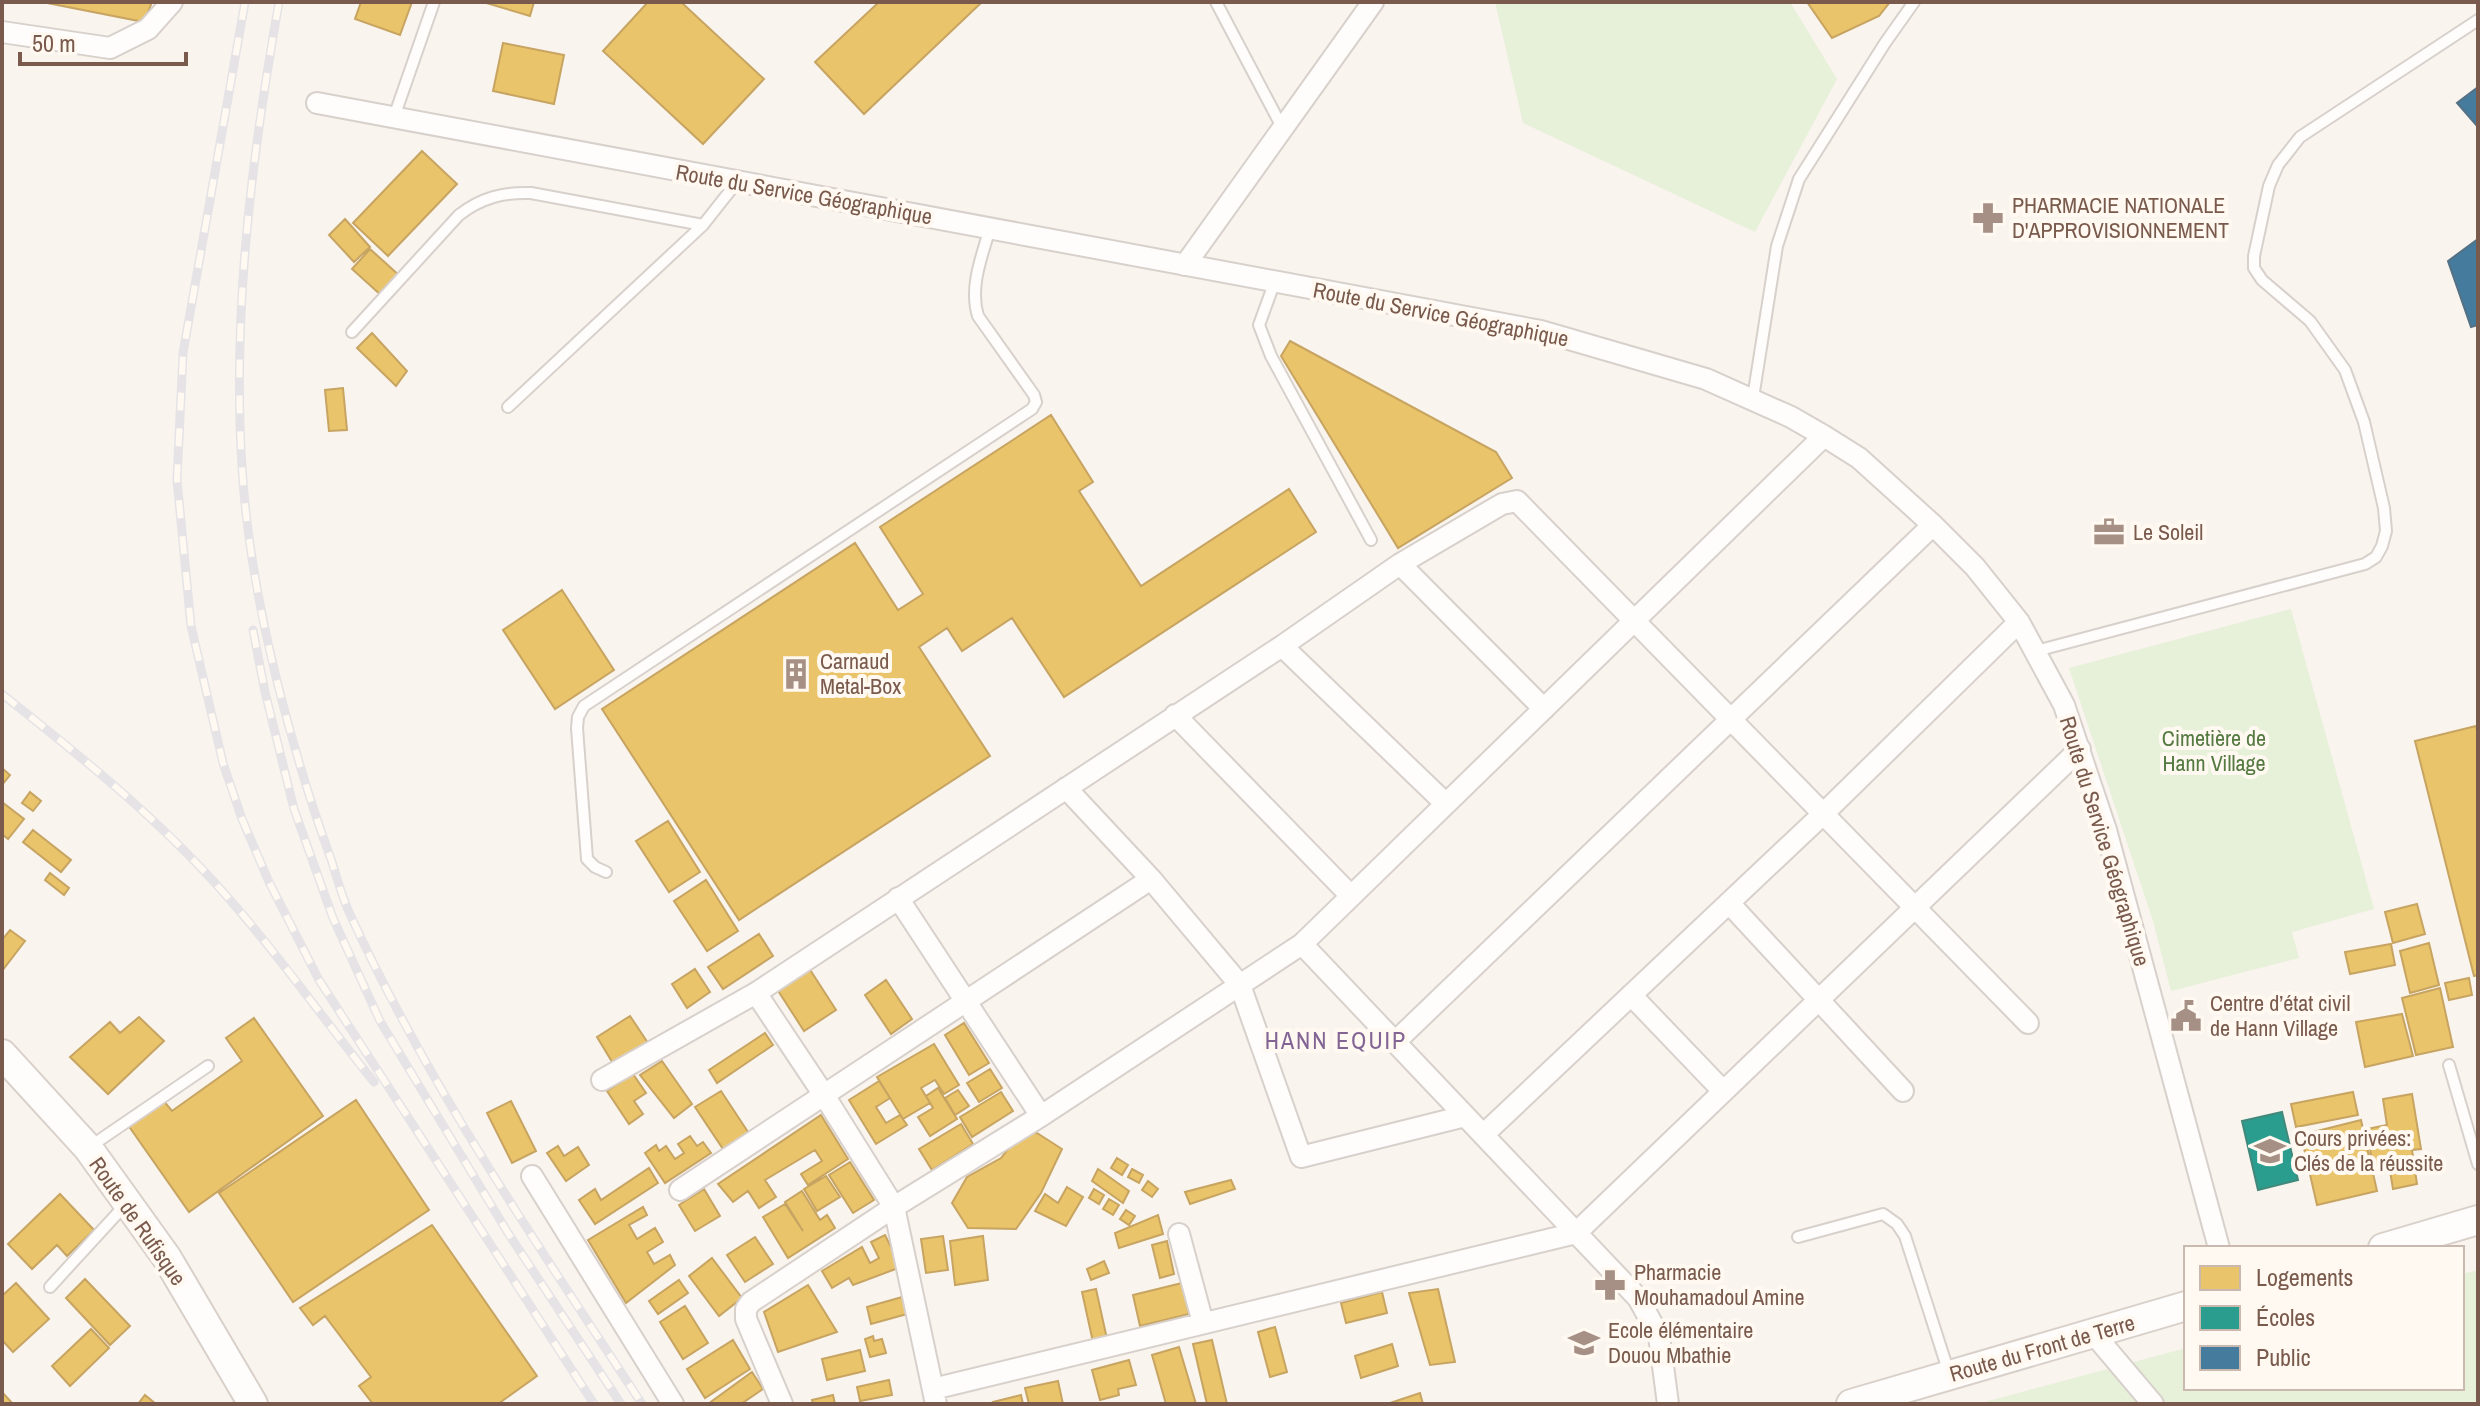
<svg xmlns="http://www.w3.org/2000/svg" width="2480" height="1406" viewBox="0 0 2480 1406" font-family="'Archivo Narrow',sans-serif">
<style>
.green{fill:#e7f0d9}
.homes{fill:#e9c46a;stroke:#c7a461;stroke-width:2}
.schools{fill:#2a9d8f;stroke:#42897b;stroke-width:2}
.public{fill:#457b9d;stroke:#557185;stroke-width:2}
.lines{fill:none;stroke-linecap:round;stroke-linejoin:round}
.lane-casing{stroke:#d8d0cb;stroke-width:14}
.street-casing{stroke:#d8d0cb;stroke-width:24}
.secondary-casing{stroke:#d9d0ca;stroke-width:32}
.lane{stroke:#fefdfc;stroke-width:10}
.street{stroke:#fefdfc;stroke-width:20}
.secondary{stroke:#fefdfc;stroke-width:28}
.rail-casing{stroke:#e5e3e6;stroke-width:9}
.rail{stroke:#fff9f1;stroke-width:6;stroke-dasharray:18;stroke-linecap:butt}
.labels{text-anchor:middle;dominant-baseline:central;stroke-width:8;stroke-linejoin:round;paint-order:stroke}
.street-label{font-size:22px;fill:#795a4c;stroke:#fff9f1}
.poi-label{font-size:22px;fill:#795a4c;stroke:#fff9f1;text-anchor:start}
.park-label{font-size:22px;fill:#547941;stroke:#fff9f1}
.neighbourhood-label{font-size:24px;letter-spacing:2px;fill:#826594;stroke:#fff9f1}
</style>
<rect width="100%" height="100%" fill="#f9f4ee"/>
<path class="green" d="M1495,2H1790L1837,79L1755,232L1523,123Z
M2291,609L2374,909L2292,932L2299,958L2171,991L2153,921L2069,668Z
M2478,1270V1404H1977L2186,1348V1388H2462V1274Z"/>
<path class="homes" d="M42,2H152L144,22Z
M361,2H412L400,35L355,19Z
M483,2H534L530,16Z
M648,2H681L764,79L703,144L603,51Z
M879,2H982L864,114L815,62Z
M1807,2H1890L1879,16L1832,38Z
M503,43L564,55L554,104L493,91Z
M422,151L457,184L388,256L353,223Z
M345,219L370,247L354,262L329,235Z
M370,249L400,276L382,296L352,269Z
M372,333L407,371L396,386L357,348Z
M1290,341L1496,452L1512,478L1398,548L1281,356Z
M343,388L347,430L329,431L325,390Z
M1051,415L1093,482L1079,491L1141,586L1289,489L1316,532L1064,697L1012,618L962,651L947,628L919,647L990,756L739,920L602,709L855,543L898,610L923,594L880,527Z
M562,590L614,670L555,709L503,630Z
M2476,726L2478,735V975L2474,976L2415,741Z
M2,768L10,775L2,785Z
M30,792L41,801L33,811L22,803Z
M2,802L24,819L8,839L2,834Z
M668,821L700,872L669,892L636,841Z
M33,830L71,860L61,872L23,842Z
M50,873L69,888L64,895L45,880Z
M706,880L738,931L707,951L674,901Z
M2417,904L2425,934L2393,943L2385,912Z
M10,930L25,941L2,971V940Z
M759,934L773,956L723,989L708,967Z
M2429,943L2439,985L2410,993L2400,951Z
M2391,944L2395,965L2350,974L2345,952Z
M807,965L836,1010L804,1031L775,986Z
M695,969L710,992L687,1008L672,984Z
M2469,978L2472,995L2449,1000L2445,983Z
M886,980L912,1019L891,1034L865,995Z
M2440,988L2453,1047L2416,1055L2402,998Z
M2402,1014L2413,1056L2365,1067L2356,1022Z
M630,1016L648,1043L614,1065L597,1037Z
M139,1017L164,1041L108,1094L70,1057L110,1022L120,1033Z
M254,1018L323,1116L189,1212L128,1125L163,1100L172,1111L242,1061L226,1038Z
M964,1023L989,1063L969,1075L945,1035Z
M765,1033L773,1045L717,1083L709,1070Z
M934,1044L959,1085L944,1094L935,1080L921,1088L930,1103L903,1119L877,1077Z
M662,1061L692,1104L674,1118L640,1075Z
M990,1069L1002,1088L979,1102L967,1083Z
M633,1074L646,1093L634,1101L643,1114L629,1124L607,1091Z
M879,1081L890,1098L876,1107L886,1123L900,1115L907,1125L876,1144L849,1100Z
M938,1088L957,1119L930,1136L918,1117L933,1108L926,1096Z
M958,1090L969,1106L955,1115L945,1098Z
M721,1091L750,1135L725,1152L695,1107Z
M1001,1092L1013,1111L972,1137L960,1117Z
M2353,1092L2358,1115L2296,1127L2291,1104Z
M2412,1094L2421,1149L2412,1150L2417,1184L2393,1189L2389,1165L2373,1168L2367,1129L2387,1125L2383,1099Z
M356,1100L429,1210L293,1302L219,1193Z
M511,1101L536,1151L512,1163L487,1113Z
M821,1115L848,1159L808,1185L801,1174L822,1161L815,1150L765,1180L776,1197L759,1208L748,1191L733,1202L718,1184Z
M2361,1120L2377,1191L2317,1205L2301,1135Z
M961,1124L973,1144L932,1170L919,1149Z
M1037,1133L1062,1149L1041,1193L1016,1229L968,1228L952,1203L967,1177L1001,1158L1020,1134Z
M690,1136L697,1146L703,1142L711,1153L665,1183L645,1153L656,1145L659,1151L666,1146L675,1159L684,1153L678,1144Z
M558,1146L564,1156L578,1147L589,1165L566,1181L547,1153Z
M1117,1158L1128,1165L1122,1175L1111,1168Z
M850,1162L874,1200L853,1213L829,1175Z
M649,1168L658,1183L595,1224L579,1200L595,1189L601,1200Z
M1098,1169L1129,1191L1123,1203L1092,1181Z
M1132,1169L1143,1175L1139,1183L1128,1177Z
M826,1176L840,1197L817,1211L804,1189Z
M1231,1180L1235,1189L1190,1204L1185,1192Z
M1148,1181L1158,1189L1152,1197L1142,1190Z
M1067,1187L1083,1197L1066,1226L1035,1211L1045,1194L1058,1203Z
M704,1189L720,1216L695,1231L679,1205Z
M1094,1189L1104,1195L1099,1204L1089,1198Z
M802,1191L820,1220L827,1215L835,1228L788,1258L763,1217L785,1204L803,1231L785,1202Z
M60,1194L94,1230L67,1256L57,1245L32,1269L8,1244Z
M1109,1199L1119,1205L1113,1215L1103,1209Z
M643,1207L647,1215L629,1225L637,1239L655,1228L663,1242L647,1252L654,1264L670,1255L675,1265L626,1303L588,1240Z
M1126,1210L1135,1216L1129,1225L1120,1219Z
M1158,1215L1163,1234L1119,1248L1115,1233Z
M432,1225L537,1376L498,1404H373L359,1386L371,1377L325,1316L313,1325L300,1308Z
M885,1235L901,1267L853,1285L849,1278L832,1288L822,1271L862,1247L870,1263L879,1258L871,1242Z
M943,1236L948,1270L926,1273L921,1239Z
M983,1236L988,1280L955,1285L950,1241Z
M755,1237L773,1264L745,1282L727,1255Z
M1167,1241L1174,1274L1160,1278L1152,1245Z
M712,1258L742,1298L719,1316L689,1276Z
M1104,1261L1109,1273L1091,1280L1087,1269Z
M85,1279L130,1326L110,1345L66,1298Z
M679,1280L688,1293L658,1314L649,1301Z
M16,1283L49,1319L13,1352L2,1340V1296Z
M1182,1283L1189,1314L1140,1326L1133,1295Z
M808,1285L837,1332L778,1352L764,1312Z
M1096,1289L1107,1339L1093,1342L1082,1292Z
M1438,1289L1455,1362L1430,1365L1409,1293Z
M1382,1292L1387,1313L1346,1323L1341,1303Z
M902,1297L907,1314L871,1324L867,1307Z
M685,1306L708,1343L683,1359L660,1322Z
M1275,1327L1287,1372L1270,1377L1258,1332Z
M91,1329L109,1348L70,1386L52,1366Z
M873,1336L874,1341L882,1339L886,1353L870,1357L865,1339Z
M733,1340L750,1369L705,1398L687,1369Z
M1212,1340L1227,1404H1207L1193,1344Z
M1392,1344L1398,1366L1361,1378L1355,1356Z
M1179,1347L1196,1404H1166L1152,1355Z
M860,1350L865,1371L827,1380L822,1359Z
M1129,1360L1136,1385L1118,1389L1119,1395L1100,1400L1092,1370Z
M752,1372L763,1389L741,1404H708Z
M889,1380L892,1395L860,1401L857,1387Z
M1058,1381L1063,1404H1029L1025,1388Z
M2,1392L13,1404H2Z
M1420,1393L1423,1404H1387Z
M145,1395L156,1404H138Z
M833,1395L835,1404H813L812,1400Z
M1021,1395L1023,1404H994L993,1402Z"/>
<path class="schools" d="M2282,1112L2298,1180L2258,1190L2242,1121Z"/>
<path class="public" d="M2478,87V127L2457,103Z
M2478,239V325L2471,327L2448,261Z"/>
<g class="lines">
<defs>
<path id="lane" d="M1216,2L1283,129
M394,117L434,2
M1275,281L1259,325L1271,356L1371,540
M352,332L459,215C481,198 503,192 531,193L703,225
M1753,398L1777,246L1799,179L1885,43L1914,2
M508,407L703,225L737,182
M2036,651L2365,564L2376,557L2382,546L2386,531L2384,508L2364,422L2345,370L2310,321L2262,280L2254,268V256L2269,186L2278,165L2300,137L2478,20
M606,872L595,867L587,859L577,728L578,717L584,706L1032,409L1036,402L1034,395L978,316C969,287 982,256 990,228
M2449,1065L2478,1164
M91,1146L208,1066
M1798,1237L1883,1214L1897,1224L1905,1236L1949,1373
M50,1287L126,1204"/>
<path id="street" d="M2,32L110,48L148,29L172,2
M317,103L1541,331L1706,379L1791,417L1824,436L1859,458L1933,525L1975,567L2019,622L2064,705L2106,830L2219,1248
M1185,265L1373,2
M1400,564L1544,709
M1282,646L1446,804
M1175,715L1351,896
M1066,788L1151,879
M898,898L1041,1116
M1729,903L1903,1091
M1302,944L1638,1298L1659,1336L1668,1404
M756,993L824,1095L894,1207L936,1404
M1631,995L1723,1091
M1395,1042L1933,525
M602,1080L756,993L1282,646L1400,564L1502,504L1517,501L2028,1023
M1483,1135L1823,814L2019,622
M532,1176L673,1404
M680,1190L1151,879L1240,985L1301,1157L1465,1116
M1179,1234L1203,1323
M2093,1333L2153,1404
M933,1389L1576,1233L2080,749
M782,1404L746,1319V1309L751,1302L894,1207L1041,1116L1302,944L1824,436"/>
<path id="secondary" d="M2,1054L88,1148L167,1258L253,1404
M2383,1248L2478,1220
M1851,1404L2186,1306"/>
</defs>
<use href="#lane" class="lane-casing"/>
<use href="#street" class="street-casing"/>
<use href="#secondary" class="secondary-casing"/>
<use href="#lane" class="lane"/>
<use href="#street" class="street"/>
<use href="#secondary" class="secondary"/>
<defs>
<path id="rail" d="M245,2L183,353L177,480L191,626L223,763L242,819L269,882L319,980L594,1404
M279,2C252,155 232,311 242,467C248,566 271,667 299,762C309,796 320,829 332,862C337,879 342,896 349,912C428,1086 538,1245 642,1404
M253,630L265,692L294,809L333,918L380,1021L508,1233L621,1404
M2,694C79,755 158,818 223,892C277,952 323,1019 374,1082"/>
</defs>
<use href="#rail" class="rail-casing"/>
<use href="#rail" class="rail"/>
</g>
<defs>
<symbol id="pharmacy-bare" viewBox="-9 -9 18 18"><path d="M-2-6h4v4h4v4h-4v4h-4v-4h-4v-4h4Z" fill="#a69085" stroke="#fff9f1" stroke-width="2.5" paint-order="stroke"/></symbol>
<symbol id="office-bare" viewBox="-9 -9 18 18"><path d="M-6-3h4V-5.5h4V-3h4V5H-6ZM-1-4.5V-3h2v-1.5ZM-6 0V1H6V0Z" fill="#a69085" stroke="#fff9f1" stroke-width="2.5" paint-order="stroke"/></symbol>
<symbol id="building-bare" viewBox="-9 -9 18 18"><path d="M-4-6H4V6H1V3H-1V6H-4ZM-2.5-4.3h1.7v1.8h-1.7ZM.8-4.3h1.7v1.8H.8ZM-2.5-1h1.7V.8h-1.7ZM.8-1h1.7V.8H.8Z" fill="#a69085" stroke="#fff9f1" stroke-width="2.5" paint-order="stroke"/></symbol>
<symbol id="civic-bare" viewBox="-9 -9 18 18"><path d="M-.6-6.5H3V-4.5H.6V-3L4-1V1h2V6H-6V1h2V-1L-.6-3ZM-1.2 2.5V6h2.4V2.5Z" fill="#a69085" stroke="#fff9f1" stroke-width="2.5" paint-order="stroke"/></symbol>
<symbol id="school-bare" viewBox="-9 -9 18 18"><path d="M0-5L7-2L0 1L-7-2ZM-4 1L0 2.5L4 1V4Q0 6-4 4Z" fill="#a69085" stroke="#fff9f1" stroke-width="2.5" paint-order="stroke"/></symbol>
</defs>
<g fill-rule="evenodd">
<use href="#pharmacy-bare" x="1966" y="196" width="44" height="44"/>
<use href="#office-bare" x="2087" y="510" width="44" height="44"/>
<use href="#building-bare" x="774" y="652" width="44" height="44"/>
<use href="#civic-bare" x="2164" y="994" width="44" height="44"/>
<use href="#school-bare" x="2248" y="1129" width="44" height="44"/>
<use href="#pharmacy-bare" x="1588" y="1263" width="44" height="44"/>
<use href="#school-bare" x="1562" y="1321" width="44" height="44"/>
</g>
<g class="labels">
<g class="street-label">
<text transform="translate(804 194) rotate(10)">Route du Service Géographique</text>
<text transform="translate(1441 314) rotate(11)">Route du Service Géographique</text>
<text transform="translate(2105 841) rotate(73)">Route du Service Géographique</text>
<text transform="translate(138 1221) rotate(55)">Route de Rufisque</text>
<text transform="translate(2042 1348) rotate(-16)">Route du Front de Terre</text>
</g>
<g class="poi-label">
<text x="2012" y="205">PHARMACIE NATIONALE<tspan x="2012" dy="25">D'APPROVISIONNEMENT</tspan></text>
<text x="2133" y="532">Le Soleil</text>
<text x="820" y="661">Carnaud<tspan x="820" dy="25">Metal-Box</tspan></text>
<text x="2210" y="1003">Centre d’état civil<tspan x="2210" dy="25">de Hann Village</tspan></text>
<text x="2294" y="1138">Cours privées:<tspan x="2294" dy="25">Clés de la réussite</tspan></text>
<text x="1634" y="1272">Pharmacie<tspan x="1634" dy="25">Mouhamadoul Amine</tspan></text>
<text x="1608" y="1330">Ecole élémentaire<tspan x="1608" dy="25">Douou Mbathie</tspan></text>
</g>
<g class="park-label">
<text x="2214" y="738">Cimetière de<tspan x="2214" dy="25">Hann Village</tspan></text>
</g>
<g class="neighbourhood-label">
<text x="1336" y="1040">HANN EQUIP</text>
</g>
</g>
<rect width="2480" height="1406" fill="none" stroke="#795a4c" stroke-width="8"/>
<rect x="2184" y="1246" width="280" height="144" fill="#fff9f1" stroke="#c9b9af" stroke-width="2"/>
<rect x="2200" y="1266" width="40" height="24" fill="#e9c46a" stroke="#c9b9af" stroke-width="2"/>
<text x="2256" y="1286" font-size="24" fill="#795a4c">Logements</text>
<rect x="2200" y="1306" width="40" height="24" fill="#2a9d8f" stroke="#c9b9af" stroke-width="2"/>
<text x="2256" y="1326" font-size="24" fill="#795a4c">Écoles</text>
<rect x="2200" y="1346" width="40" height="24" fill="#457b9d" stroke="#c9b9af" stroke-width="2"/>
<text x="2256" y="1366" font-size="24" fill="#795a4c">Public</text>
<path d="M20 52v12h166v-12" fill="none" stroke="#795a4c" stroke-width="4"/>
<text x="32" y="52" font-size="24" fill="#795a4c" stroke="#fff9f1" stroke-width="6" paint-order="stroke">50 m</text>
</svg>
